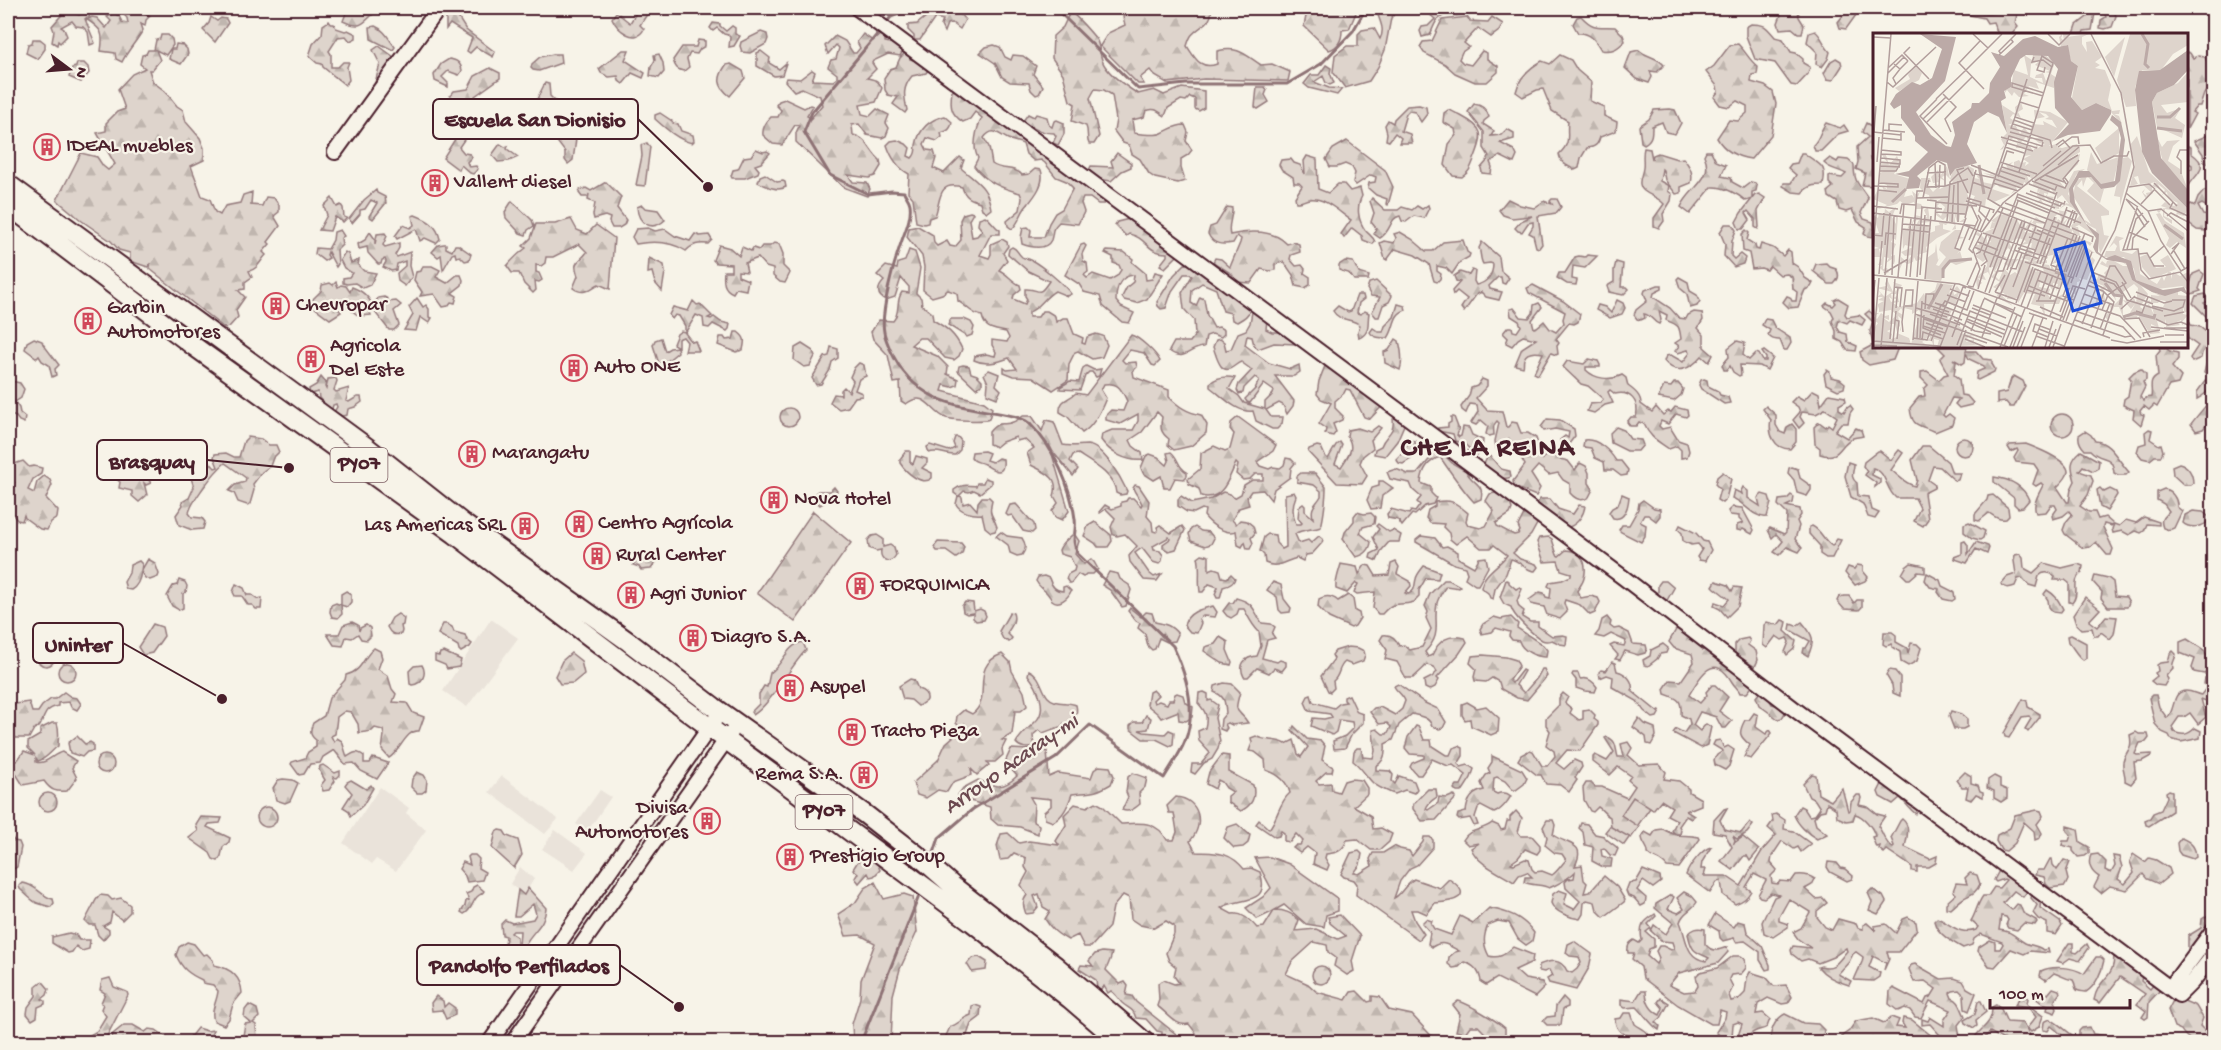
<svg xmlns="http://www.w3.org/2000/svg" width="2221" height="1050" viewBox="0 0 2221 1050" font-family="'Gochi Hand',sans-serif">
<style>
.built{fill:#eae3da}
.green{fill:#ded4cc;stroke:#947a7c;stroke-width:1.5}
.forest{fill:url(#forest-firs);stroke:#947a7c;stroke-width:1.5}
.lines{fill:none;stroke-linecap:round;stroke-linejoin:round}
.stream{stroke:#8e7275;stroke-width:3}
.secondary-casing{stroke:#4a1f2b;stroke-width:18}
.highway-casing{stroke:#4a1f2b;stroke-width:22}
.secondary{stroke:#f7f3e8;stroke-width:14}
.highway{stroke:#f7f3e8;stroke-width:18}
.labels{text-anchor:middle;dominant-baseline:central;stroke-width:4.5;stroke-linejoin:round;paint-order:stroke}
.shield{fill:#f7f3e8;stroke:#7e5f64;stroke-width:1.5}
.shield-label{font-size:20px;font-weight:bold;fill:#4a1f2b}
.poi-label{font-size:21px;fill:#4a1f2b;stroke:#f7f3e8;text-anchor:start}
.water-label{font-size:22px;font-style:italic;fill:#6c4950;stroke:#f7f3e8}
.district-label{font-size:27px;font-weight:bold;letter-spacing:1.5px;fill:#4a1f2b;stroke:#f7f3e8}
.inset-river{fill:none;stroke:#bcaaa7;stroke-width:3}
.inset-road{fill:none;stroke:#b29e9c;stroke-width:1.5}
.view{fill:#1d4ed8;fill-opacity:0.15;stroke:#1d4ed8;stroke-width:3}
.inset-edge{fill:none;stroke:#4a1f2b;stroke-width:3}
.leader{fill:none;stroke:#4a1f2b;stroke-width:2}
.callout-dot{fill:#4a1f2b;stroke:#f7f3e8;stroke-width:2}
.callout{fill:#f7f3e8;stroke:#4a1f2b;stroke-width:2}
.callout-label{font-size:22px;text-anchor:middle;font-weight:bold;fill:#4a1f2b}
</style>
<defs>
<pattern id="forest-firs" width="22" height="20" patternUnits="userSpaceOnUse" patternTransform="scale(1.5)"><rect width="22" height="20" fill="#ded4cc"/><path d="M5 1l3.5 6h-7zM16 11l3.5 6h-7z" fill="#c0b6af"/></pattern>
</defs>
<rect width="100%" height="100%" fill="#f7f3e8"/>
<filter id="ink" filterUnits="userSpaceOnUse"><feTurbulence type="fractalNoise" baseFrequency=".0167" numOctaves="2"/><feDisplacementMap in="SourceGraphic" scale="12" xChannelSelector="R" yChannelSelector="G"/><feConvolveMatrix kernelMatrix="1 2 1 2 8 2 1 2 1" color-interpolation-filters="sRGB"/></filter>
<g filter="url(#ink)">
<path class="built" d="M491,619L518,638L467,707L443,691Z
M502,776L558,819L545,834L489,792Z
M380,787L409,808L406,813L426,830L396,871L376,859L372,864L343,843Z
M600,790L611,797L587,832L576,824Z
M555,830L587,853L574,870L542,849Z
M520,867L534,879L524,895L510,884Z"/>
<path class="green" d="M1641,787L1657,798L1624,845L1605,832Z"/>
<path class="forest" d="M118,8H136L150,16L146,20L145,26L141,24L143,30C136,42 128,50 122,62L116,59L115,53L101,51C104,33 102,29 86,19L87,17L85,19L95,43L90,45L88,32L83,27L76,26L72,21L61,27L64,29L67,36L60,43L58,41L57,45L52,42L54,31L52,26L66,10L79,15L86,11L90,15L88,19L92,17L97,18L106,28L111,21L107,17L114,13L119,16L122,22L128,23L127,18Z
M348,8H381C364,18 366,32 343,21Z
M450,8H484L482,13L476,15L462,13L459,19L466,30L495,52L493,57L476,47L470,53L467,51L472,38L450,24L446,29V17L451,14Z
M634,8H649L650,10L640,25L644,29C636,45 617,30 612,18L616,12L630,23L636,13L632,11Z
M1130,8H1211C1214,24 1199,25 1191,36C1189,39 1188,43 1187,46C1195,58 1200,70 1217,64V51C1239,46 1244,54 1261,65L1272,64L1290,72L1288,81L1204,79L1167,83L1155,76L1150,70L1140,78L1144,84H1138L1100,46L1108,33L1125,25L1123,17Z
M1314,8H1358L1349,29L1342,30C1342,39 1339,47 1329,50L1304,26L1306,16Z
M1376,8H1400L1391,18L1385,50L1378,67L1369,81L1345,88L1333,72L1335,55L1347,46H1358V34L1362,30L1374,28L1380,39C1386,28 1378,19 1376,8Z
M1428,8H1496L1493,11L1484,12L1473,9C1466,14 1456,18 1448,13C1435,20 1436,21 1430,35L1422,37L1420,31L1422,27L1428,26L1435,19L1428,13Z
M1777,8H1798L1799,17L1804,25L1802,33H1798L1792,28L1780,29L1778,23L1781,15Z
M1849,8L1855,10L1856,15L1846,29L1840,28L1838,22Z
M1992,8H2002L2004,11L2010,8L2018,10L2015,23L2018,27L2012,34H1995L1997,32L1993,22L1987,23L1984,18L1970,15L1969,12L1974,9L1986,14L1994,13L1995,10Z
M2088,8H2113L2116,16L2112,27L2105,29L2100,28L2101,20L2106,17L2104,13L2101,11L2095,13L2092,30L2084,31L2083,34H2074L2077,25L2087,17Z
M936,9L941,10L946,14H960L965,20L960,29L952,23L947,24L944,32L941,26L943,20L935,18L920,40H914V36L908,30V25L917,24Z
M1070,12C1074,13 1093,35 1096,39C1101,47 1099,58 1105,66C1112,77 1127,87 1138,94L1154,90L1164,95L1182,88L1204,91V108L1199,111L1195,109V99L1190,97L1186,101L1181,100L1168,108L1165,116C1158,111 1154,107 1146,111L1144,117L1132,120L1134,133C1140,134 1157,136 1162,133C1171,129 1175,125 1185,125L1188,132L1186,141L1192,150L1188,155L1181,159V168L1185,181L1178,183L1155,178L1149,174L1140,159L1132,154L1129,145L1123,143L1114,131L1116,120L1112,95L1104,90L1095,89L1090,98L1099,136L1094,144H1089C1086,138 1089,133 1086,126L1072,121L1075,104L1070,101L1063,74L1052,58L1053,36L1063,27Z
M1581,16C1594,30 1598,26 1615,27L1623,35L1625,41C1617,49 1612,52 1601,50C1596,41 1590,32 1578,33L1573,24L1577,17Z
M211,17L217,21L221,18L226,19L228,23L215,42L203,30L209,23Z
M1467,17L1470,21L1488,22L1492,17L1503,24L1499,31L1491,37L1478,28L1464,43L1469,47L1462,52L1459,59L1463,63L1471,65L1482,51L1487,53V59L1498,66V72L1487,82H1475L1455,73L1445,64L1424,53L1420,47L1423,42L1432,41L1442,20Z
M329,21L331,24H334L336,28L345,31L348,30L356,34V38L350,41L346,36L338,37L329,51L331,54V67H338L343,62H349L347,67L349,80L345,85L323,67L322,64L317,63L309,56L313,44L322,34L323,25Z
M713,23L720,24V26L726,31L732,26L735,28V34L740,36L734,46L729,47L730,37L728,35L724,34L717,28L713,31L710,28Z
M1751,24C1766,24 1766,27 1775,37L1783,39L1791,52L1796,53L1803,59V63L1810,67L1808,74L1797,86L1791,85L1775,63L1755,59L1746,36V27Z
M375,26C385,30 388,38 395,47L393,50L371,39L370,27Z
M1815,31C1823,37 1823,45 1830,52L1828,59L1822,67L1816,64L1817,52L1807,42L1809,33Z
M761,32L767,34L768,39L766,44L750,53L742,52L740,46L741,42Z
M863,34L873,41L881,34L885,37V42L899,45L903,51L900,56L888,54L873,61L872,63L876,69L867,78C876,80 878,80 882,88L876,102L860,105L862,114L870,116L877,109L889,115L886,123L889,128L886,136L882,138L867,135L859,124L852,125L853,135C868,138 869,151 880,160L881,166L875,176L869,178L848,175L853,182L867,183L870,189L867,196L843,187L796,142V133L799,126L795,125L782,145L773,144L763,135C762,128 766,122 771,117H778L781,110L776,105L779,101L785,99L804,108L810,105L813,106L807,116L811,118L822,105L820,96L802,88L794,91L785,81L786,78L800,79L812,70L815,72L812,80L833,81L837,78V74L828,67L831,60L836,59L839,48L836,45L828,54L825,46L835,36L845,41L853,53H856L860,48L857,42Z
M161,35H168L172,39L173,45L166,55L156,50L160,60L152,70H149L153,82L165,91L177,106L183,110L186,122L200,138L204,148V160L191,166L202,196L210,199L215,212L220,215L225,206L240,203L243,195L252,192L251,205L262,206L266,197L274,198L279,205V212L274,216L280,226L268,242L270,244L263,252L266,255C260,261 258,269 249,271L252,277L245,282V289L238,290L245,297L236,310L238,317L229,327L224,328L150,269V264L148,267L130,261V253L119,250L111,241L82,221L57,200L81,153L97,157L103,166L108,170L115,164L97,133L106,131V123L117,112L125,109L118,89L132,74L145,68L140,64L142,55L146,54L148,50H154L156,40L160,39Z
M33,39H40L45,43V49L38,59L26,53L28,44L32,43Z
M698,40L705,41V46L700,49L697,54L690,53L687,59L689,67L684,71C677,70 675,67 673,60L682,47H696Z
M176,44L183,45L187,49L188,54L181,64L169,59L171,49H175Z
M1738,44C1746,52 1749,60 1758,67L1757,74L1752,75L1751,82L1765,86L1773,92L1776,104L1771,135L1751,159C1736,157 1724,150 1717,138L1729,120L1738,121L1747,113V106L1737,101L1729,107L1720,105L1714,97L1718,92L1717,86L1706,72L1714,66L1730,45Z
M994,45L1000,47L1005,57L1011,60L1013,55L1023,56L1036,66L1033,74L1043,86L1039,94L1036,95L1031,90L1029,83L1010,82L1002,77L995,63L980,53L986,47Z
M379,46L394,57L377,87L375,83L380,64L373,50Z
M623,50H629L625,60L645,73L643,78L632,73L623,84L619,81L618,76L609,77L601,73L599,69Z
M1639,50C1646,57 1658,57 1664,65L1657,72L1650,71L1652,77L1649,83L1637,79L1625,68L1631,52Z
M761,51L770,58L769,63L779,69L786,63L782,75L774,76L757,66V53Z
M907,51L911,55L910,59L916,61V56L927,66L928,70L926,73L912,76C902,88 904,96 907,110L905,113L893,104L898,97L888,95L885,90L884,78L890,69L896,67L900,58Z
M2187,52L2190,53L2193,58L2198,56L2205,57L2208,63L2212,64L2214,90L2209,87L2204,94L2200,106H2197L2192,112L2195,114L2187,129Z
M553,54H560L561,63L539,71L533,70L531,68L532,64L540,57Z
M659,54L663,63L664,72L659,78L650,76L651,67L655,60L654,55Z
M1560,55L1571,60L1577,70L1591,82L1590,101L1604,107V116L1617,122L1616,131L1600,137C1598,145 1595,147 1587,148L1581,158L1579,168L1575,170C1566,165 1561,164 1559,154C1572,142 1566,137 1568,121L1552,111L1543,89L1537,90L1523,97L1516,92C1519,77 1529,68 1542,61L1550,64Z
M1836,58L1841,61L1842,66L1833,80L1827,79L1824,73L1831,61Z
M449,59C457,60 461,63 462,71L459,75L448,71L442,77L448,83V87L435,81L434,75L441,64Z
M77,63H84L88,67L89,73L81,82L69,77L72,68L76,67Z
M731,64L743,71L745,78L730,96C717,86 717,78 726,65Z
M1326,65L1331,68L1330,73L1334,83L1330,85L1326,83L1323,76L1314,82L1329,88L1342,89L1337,95L1309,88L1304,84L1311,75H1319Z
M490,68L500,73V78L475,96L476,99L474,105L480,107L500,99L512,100L514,103L513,109C496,120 479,123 465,107L469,101L460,102L453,100L450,96L454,91L468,89L475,76Z
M545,83L549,84L550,96L557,103C554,110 545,114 538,114L543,109L537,99Z
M1257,87H1265L1267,90L1265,95L1269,102L1258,109L1255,107Z
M956,90L1106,201L1104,204H1098L1090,198H1083L1081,203L1084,212L1078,224L1059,222C1050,231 1054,231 1051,240C1046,251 1030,247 1022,244L1021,237L1023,228L1028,227L1031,230L1030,237H1044L1049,223L1055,213L1062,209L1073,188L1066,181L1056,177L1045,163L1041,160L1034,161L1026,154L1023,144C1018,142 1013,141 1008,139C998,134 993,126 984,138L989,147L992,164C1001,171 1014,166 1022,175L1029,174L1035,169L1041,170C1046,184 1033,198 1025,208C1020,215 1019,223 1012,229L1008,226L1007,221L1020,210L1022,198L1020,193C1001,188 986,182 974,166L978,158C972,147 976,129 982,118L975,112L970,119L963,122C950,114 950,105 952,91Z
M1474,104C1482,105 1487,109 1489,117L1484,121L1483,124L1494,131L1491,136L1501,135L1507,129L1514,133V139L1500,143L1514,150L1517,156L1514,163L1500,156L1490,162L1492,167L1491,174L1482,173L1481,168L1487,161L1489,156L1484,148V132L1468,112Z
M1419,105L1426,107L1427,114L1421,122L1415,112L1409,111L1406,114L1401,131L1410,134L1412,143H1399L1401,138L1395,133L1389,141L1386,140L1387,133L1385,125L1388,120L1393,123L1394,119L1407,106Z
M1670,109L1675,110L1681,123L1675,134L1666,132L1662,122L1652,126C1652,134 1652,140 1644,144L1641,142L1639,126L1649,119L1654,110Z
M1448,110C1454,111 1455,113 1461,116C1484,128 1484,134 1475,157C1471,166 1471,171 1462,177L1453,176L1445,165L1449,144L1456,135L1455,129L1443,122L1444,113Z
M660,113L672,121L673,123L678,124L681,131L693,135L694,141L692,143C678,140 665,128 655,119V115Z
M1028,114L1034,117L1036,114L1047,117L1049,125L1052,127L1054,121L1057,120L1064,123V134L1058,145L1053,143L1056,136L1054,133C1042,133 1032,129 1023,121Z
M945,116L952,122C951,130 947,131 941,133L942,137L937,141L927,138L924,144L927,150L934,151L936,158L933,168L944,173L960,157L964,160L961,168C976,182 988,186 991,209L987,212L982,209L980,202C970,199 965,197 962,187C937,180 941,201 935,216L929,218L928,223L924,224L916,222L913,198L908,192L909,174C898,168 891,157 887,145L891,141L897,140L906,144L910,148L908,156L912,158C917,153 915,151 916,145C919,129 930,119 945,116Z
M471,123L468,134L459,147L464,153L470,154L472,157L467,162L469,167L476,166L478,169L473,174L470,173L461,165L459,170L443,158L464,125Z
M1826,123L1840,128L1844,125L1848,131L1838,134L1821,151H1815L1813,145C1820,139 1820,130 1826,123Z
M1866,123L1873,127L1874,123V140H1872L1871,144L1874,147V157L1870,158L1874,162V186L1862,185L1865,173L1856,169L1858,162L1857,147L1868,137L1862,132Z
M568,127L576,135C576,144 574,151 573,160L568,164L565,160V152L555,139L558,133Z
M2208,135L2214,138L2213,153L2208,163L2204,162L2203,154L2194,141Z
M1347,141L1385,170L1393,187L1388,205L1386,204L1387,199L1376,195L1368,188L1369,183L1375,182L1376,177L1371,175L1356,185L1353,182L1355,173L1352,167L1345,164L1337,167H1330L1326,159L1333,149Z
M647,143L650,147L645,186L636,185L642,156L641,145Z
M500,144L505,147L508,146L507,149L518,157L509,161L498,162L492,155Z
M2188,146L2191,147V153C2213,168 2194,174 2187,189V170L2192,169V165L2187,162Z
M1644,148L1650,149L1652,159L1653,155L1658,153L1677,159L1683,158C1689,165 1694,172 1691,183L1681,187V193L1676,194L1665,180L1663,170L1662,169L1660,181L1669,186L1668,191L1672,194L1671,201L1663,214L1664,221L1659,228L1654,226V218L1664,204C1658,197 1650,196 1644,191C1636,184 1642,176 1643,168C1644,161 1642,155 1644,148Z
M756,149L763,152L767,151L770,153L761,163L755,165L759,170L758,173L745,178H732L731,176L733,170L738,169L744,157L751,156Z
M1706,151H1711L1716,161L1726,165L1721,176L1731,178L1732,182L1743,188L1751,182L1755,183L1757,186L1756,191L1752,192V199L1746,201C1738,194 1723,186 1712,187L1690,214L1681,207C1690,187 1715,179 1704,155Z
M1117,153L1131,163V167L1122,171L1111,181L1099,179L1089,170L1091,166L1113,167L1111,161Z
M1801,153H1804C1818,165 1828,163 1823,185C1814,185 1809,185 1802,193L1793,192L1783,186L1784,183H1791L1796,175L1788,168L1791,164L1797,163Z
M1307,156L1317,159L1318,189L1328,193L1338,184H1344L1350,191L1360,188L1362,196C1356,207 1358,220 1365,230C1369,235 1373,236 1375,242L1373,244L1363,240L1362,236L1352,228L1344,238L1341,234L1351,220C1340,213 1325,197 1310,199C1304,199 1303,203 1296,202L1295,197L1302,186L1299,183H1294L1293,177L1282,170L1279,165L1281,160L1291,159L1294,163L1300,165L1305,174L1304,161Z
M1830,158L1837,162L1839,159L1848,160L1854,165C1854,183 1859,184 1868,198L1861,213L1864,219L1873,222L1874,227L1873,237L1867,236L1864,234L1866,227L1858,222L1852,210L1846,212L1839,210L1837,202L1829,197L1828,191L1833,187L1829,183V176L1842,178L1846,174C1838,169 1831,170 1824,163Z
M765,174L777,182L783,181L785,182L786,187C777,192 766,186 758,182L760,176Z
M606,182L621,197L617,208L626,220L624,225L619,228H612L609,222L610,218L605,216L594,219L593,215L595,203L588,200L589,194L588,197H582L579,193L580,190L586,188L591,191Z
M376,190L377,193L385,197L386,203L373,219L369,216L377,203L371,200L365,209L360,210V214L352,223L349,219L364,200Z
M2204,191H2209L2214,194L2213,202L2207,207L2202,204L2198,206L2203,215L2209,216C2212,223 2211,226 2205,231L2197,230L2186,222L2187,207L2191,204L2195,206L2198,198Z
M1759,194L1765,198L1758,211L1759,227L1758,229L1755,227V219L1748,211L1746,213L1750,220L1743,229H1739L1736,222L1741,213L1755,195Z
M332,198L337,207L341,205L343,208L344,217L347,218L343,222L335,217L330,231L319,230L327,215L324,206Z
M1372,198L1385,210H1398L1402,207L1412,210L1417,206L1422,209L1428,205L1429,208L1424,218L1414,216L1406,222L1402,221L1400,216C1389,218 1392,231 1380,238L1374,234L1376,228L1371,222L1374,213L1370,201Z
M1508,199L1520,205L1534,208L1544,201L1552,204L1550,201L1552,199H1557L1561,207L1556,213L1538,216L1542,244L1539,248L1536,247L1533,235L1529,233L1533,226V222L1528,223L1522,232L1518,231L1515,228L1521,221L1532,216L1512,218L1503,215L1499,210Z
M512,201L532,220L534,226L528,230L526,235L520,233L506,218L505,212Z
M642,205L645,208L658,210L665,220C652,232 638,224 637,207Z
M1227,207L1232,208C1233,217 1227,225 1230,235C1248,231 1273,229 1287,244L1293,242L1299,244L1300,252L1291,255L1290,259L1296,266L1302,265L1305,269L1304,273L1310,277V285L1305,288L1296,286L1293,275L1284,262L1275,264V270L1270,271L1261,269L1251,283L1236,282L1232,274L1213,262L1215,258L1221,259L1230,267L1240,243L1241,239L1237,236L1233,243C1222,245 1213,245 1208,234L1210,227L1216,225Z
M970,212L973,213L969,220L972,237L977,236L982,230L978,225L979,218L985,216C992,220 993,226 1000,230V234H991L980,255L989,258L991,254V244L1002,239L1007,242L1008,246L1003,253L1007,260L999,270C1008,274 1011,281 1020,285L1021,289L1014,295L1013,299L1025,304L1027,299L1025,296V289C1041,288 1037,299 1049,281L1028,271L1008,254L1009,249L1012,247C1018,249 1017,253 1022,257C1025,259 1028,258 1031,260C1041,265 1065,285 1071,294L1067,296L1055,291C1043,298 1041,307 1029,312V317H1038L1042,311H1047L1055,316L1056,322L1063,318H1068L1074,334L1083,338L1082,343L1085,344L1087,337L1096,334L1103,336L1107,345L1102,357L1092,359L1078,351L1075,352L1069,364L1068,380L1053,390L1033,377L1014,376L1004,372V368L1007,370L1017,369L1009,358C998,362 986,366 974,360L975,356L986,354L995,356L996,352L992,345V340L1007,342L1009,338L1006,332C994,329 985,330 982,316C971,314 968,307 958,301L957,293L948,290L942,294L932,297L923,290L924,267L922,256L907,237L909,228L918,226L933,235L934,243L937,246L947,241L950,246L955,247L961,240L960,220L963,214Z
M415,215C428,220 437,225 440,239L436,243L425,238L420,241L416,229L397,239L395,236L403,225L410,228L414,225L412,216Z
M571,219L577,230L587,234L596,225L614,238L610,289L599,284C589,289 584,296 573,288L578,276C572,259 579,264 587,252L579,244L553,257H546L545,263L541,266L536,265V272L539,273L542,280L539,282L535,281L536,290L533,293L524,284L519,273H512L507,266C513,259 519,253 526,248L523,246L531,238L536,224H555Z
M1129,219L1136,221L1161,244L1174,249L1177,256L1165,268L1160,265L1167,256V253C1146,253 1148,238 1129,234L1126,236L1115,225L1117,222Z
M1725,224H1732L1736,230L1732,241L1731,256L1734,259L1740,254L1745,258L1743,264L1734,267L1724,256L1725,244L1720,232Z
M648,228L655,231L665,229L675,236L690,241L695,234L700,236L709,235L712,240L708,244C698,243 693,244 686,251C671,241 653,241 636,244L632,237L636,229Z
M340,230L344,236L341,238L342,245L337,250L338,264L336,267L328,252L327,255L329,258L324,261L315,254L316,248L328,249L333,240L334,232Z
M1746,230L1749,233L1747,240L1755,245L1756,249L1759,250L1761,244L1773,248L1783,256L1788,250L1791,252L1792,263L1798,267L1805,278L1813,283L1811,287L1805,290L1798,307L1789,308L1783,302L1787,296L1790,297L1792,301H1796L1797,292L1793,289L1792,277L1787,274L1780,275L1770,266L1767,270L1761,268L1752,269L1749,253L1743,251L1742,234Z
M370,232L375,239V244L377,234L385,233L387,236L383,245L385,247L399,243V248L395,255L397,257L410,252L409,266L412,277L405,286L398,281L397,273L405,266V261L397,264L396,270L391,271L383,267L386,262L385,259L382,260L381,264H378L368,253L367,247L359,249L358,244L365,240Z
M1400,232L1412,239L1426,251H1433L1443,242L1463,240L1467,252L1470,254L1469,257L1460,262L1452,274L1446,268L1437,266V271L1441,274L1440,279L1437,282L1434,281L1429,264L1415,255L1395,249L1387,260L1385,259L1380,243L1384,241L1394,243L1396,238L1394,234Z
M1482,242L1499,257L1501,271L1509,278L1505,284L1502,283L1501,277H1498L1489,286L1490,289L1502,292L1499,300L1486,297L1481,292L1476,295L1464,312L1461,308L1467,299L1457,291L1453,295L1452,291L1460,282L1456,281L1454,276L1460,272L1469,275L1472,270L1475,271L1474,281L1476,285C1487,283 1493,275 1493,264L1490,263L1483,264C1480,259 1481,253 1479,248Z
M774,243L779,244L783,254V266L790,273L785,283L780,282L773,276V269L766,267L758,258L745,263L747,272L738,271V276L748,280L746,290L736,288L733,293C723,289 723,281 724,271H731V264L716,263L713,260L719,245L730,248L739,256L742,247L751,251L753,248L759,250L762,246H770Z
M444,244H446V248L452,251L455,245H458L471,254L469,260L465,261L460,256L456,257L455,253L452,254L443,270L441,255L438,257L432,252L438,245Z
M1084,244L1086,246L1082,254L1083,261L1087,263L1088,272L1084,275L1087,278L1093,274L1110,280L1117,276L1121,270L1119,265L1113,263V257L1105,253L1107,251L1124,252L1133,259L1132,262L1145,273L1146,280L1152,279L1155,272L1163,274L1147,299L1137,303L1124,300L1122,297L1127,287L1133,282L1134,275C1119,276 1116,288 1116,301L1121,307L1134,313L1129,323L1122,322L1103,306L1100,296L1084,292L1079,284L1065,275L1081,245Z
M909,250L915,252L920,268L916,293L921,298L922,305L932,313L933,320C947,328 955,334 962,349L959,356L954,360L945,358L926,338H919L911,345L937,356L948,367L947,374L958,379L957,385L952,387L944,385L942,391L984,402L992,408L989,419C984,422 953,420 946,418C930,412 926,389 906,404L901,401L900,382L894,383L888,355L873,339L871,332L879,320L893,321C901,312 895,302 902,292L909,293V287L901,278L895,297L886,300C876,296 877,288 884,281L877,275L886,266L897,269L898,263L905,261Z
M345,252L348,254L351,263L359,260L358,265L364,271L376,273L370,285L363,288L355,283L347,284L343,283V278L349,277L352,273L344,268L340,260Z
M1587,255L1597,256L1585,268L1573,266L1572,279L1577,280L1576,285L1567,284L1557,278L1559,273H1565L1575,257L1579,256L1585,257Z
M649,258L664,265L665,272L662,291L655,283L652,272L648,273Z
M1345,261L1353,262L1359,273L1369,276L1368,280H1354C1346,269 1351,275 1339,270V265Z
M1616,262L1623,264L1621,287H1627L1629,289L1623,295L1609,292L1607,286L1614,282V270Z
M1826,263L1830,267L1836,269C1840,274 1839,279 1834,284H1829L1813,271L1816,264Z
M1185,264L1194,265L1251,308C1249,315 1244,318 1237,322L1232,320L1231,313L1223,311L1216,289L1202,283L1192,290L1191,303L1196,306L1200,297L1204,299L1207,315L1214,328L1219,327L1224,330V334L1221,337L1212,334L1206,336L1204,347C1189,347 1186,363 1169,351L1174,342H1190L1195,335L1194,320L1184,309L1182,293L1192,276L1190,274H1184L1172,291L1166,308L1161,309L1158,306L1157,302L1174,275Z
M423,266H432L440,270L436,277L447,283L457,275H461L463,280L462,285L452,293L457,296L455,303L451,302L448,306L443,307L434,294L420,296L422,292L414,280L416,272L421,271Z
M2200,271L2204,274L2199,289L2201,291L2192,294L2188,290L2193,274Z
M1679,277L1688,282L1690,291L1697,295L1700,301L1697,306L1690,308L1687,294L1680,288L1677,279Z
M1376,281L1392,296L1389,302L1383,305L1379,317H1376L1372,312L1380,297L1371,296L1367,289L1369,283Z
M336,282L338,287L341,285L346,286L350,292L352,287C363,291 369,297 374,308L370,311L371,315L359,316L347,307L345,302L339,305L338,308L341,312L330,319L314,307L312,300L321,291L322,285L330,283L333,285Z
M1533,285L1563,301L1580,314L1578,322L1574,324L1569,323L1556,339L1559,343L1557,346L1558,354L1556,355L1551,353L1538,375L1534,373L1543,353C1537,352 1526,351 1524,359C1523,362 1524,365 1523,367L1515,365L1522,348L1536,339L1523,336L1518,339L1512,346L1506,343L1508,338L1503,333L1508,327H1512L1513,331L1517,332L1521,326L1519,321L1511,316L1510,309L1514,308L1521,317L1529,318L1533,313L1534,305L1539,303L1542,307L1532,320L1534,328L1537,327L1544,321L1550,329L1556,332L1564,323L1563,319L1565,312L1529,293L1527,288Z
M1658,285H1662V289L1654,293L1653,297L1670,308L1679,318L1686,319L1688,315L1694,312L1702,313L1703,320L1698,328L1704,335V347L1713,355L1709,362L1702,356C1691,369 1676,376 1664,361L1666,356L1671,355L1683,362L1690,353L1688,350L1678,353L1675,351L1679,346L1675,343L1681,339C1679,323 1678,326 1666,320L1667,315L1659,311L1661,320L1659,324C1652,322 1652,315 1644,314L1645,318L1641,320L1637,319L1634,315L1636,310L1647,301L1644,293L1645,290Z
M2205,294L2208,296L2209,301L2204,303L2210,309V315L2207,317L2193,303L2196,296Z
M1357,295H1363L1364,299L1359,303L1357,313L1360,314L1365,311L1369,313C1367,323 1371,333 1359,338L1358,331L1360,325C1352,318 1339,322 1333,311L1338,306L1348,312L1351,311Z
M384,297L388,299V302L396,301L401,305L394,311L399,325L394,330H389L374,311L376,307L374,304L378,298Z
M417,298L423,307L426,305L429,309V317L432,318L429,323L420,317L416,331L404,330L413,315L409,307Z
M1838,298L1848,304L1845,314L1847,317L1859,315L1865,320L1862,325L1850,320L1847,323L1839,320L1837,327L1840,332L1847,334L1848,342L1857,346L1856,351L1847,350L1842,342L1836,339V331L1832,321L1834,317L1831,311L1824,306L1827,303L1833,306L1836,303L1834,300Z
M1617,300L1623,303L1625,308L1622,314L1610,318L1596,310L1598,305L1605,307L1611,313Z
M693,301L697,305L700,304L712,316L708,318L711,319L714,317L721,322L730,324L729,329L727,331L713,324L709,328L704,327L703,318L696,315L685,333L692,342L695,341L699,351H685L687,342L683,337L678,339V347L673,344L677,334L681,331L685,332V326L679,316L675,315L672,319L669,315L673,307L688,311Z
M1398,304L1405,306L1406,310C1392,314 1396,327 1388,338C1381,338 1373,338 1370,332L1373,328L1379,332H1383L1385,326L1394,317Z
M1258,311L1267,319L1266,329L1272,332H1284L1289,337L1296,340V344L1274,343L1258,349L1254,345L1252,337L1247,336L1245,345L1269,363L1290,369L1299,365L1300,372L1294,376H1275L1294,401L1293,406L1287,414L1283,405L1279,403L1266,410L1271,417H1283L1282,424L1277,429H1272L1256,421L1253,411C1238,414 1222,396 1210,387V383C1217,377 1226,376 1235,378L1229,389L1239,396L1244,403L1265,409V402L1273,394L1274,391L1264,384L1250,403L1247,402L1245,399L1255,389L1259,380L1255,377L1244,388L1243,393L1239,394L1237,390L1239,384L1252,370L1241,362C1238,363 1236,365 1233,367C1220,377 1216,354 1213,347L1216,340L1220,339L1224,342L1226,350L1231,349L1238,333L1246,330L1250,323L1252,312Z
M1869,311L1874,315V346L1897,347V350L1893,360L1869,365L1862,360L1860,352L1873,345L1870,331L1873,322L1865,314Z
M2187,317L2191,325L2200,327L2212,337L2202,353L2201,358L2192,362L2190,358L2198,346L2187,338Z
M951,319H964L971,322L974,327L972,335L967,337L948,325Z
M1765,319L1771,320L1775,328L1790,338L1791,343L1787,350H1784L1780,340C1775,339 1773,341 1768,335L1770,330L1762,325Z
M735,332H738C746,338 745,341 743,350L736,352L718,345L720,337H724L726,340L733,339Z
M1131,335C1139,337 1156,353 1160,361L1155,366L1152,365L1144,353L1130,350L1122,360L1125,363L1136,362L1137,367L1133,371L1134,377L1169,390V397C1179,407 1187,412 1201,415L1207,425L1206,433L1191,446L1174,450L1168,445L1169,439C1160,432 1160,428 1162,417L1157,412L1142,432L1130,440L1133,446L1142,453L1143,460C1127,462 1110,453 1101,440L1102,434L1112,430H1133L1138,421V414L1120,424L1106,420V415L1111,410L1123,411L1127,401C1121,389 1119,382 1104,384L1101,390L1106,398C1101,411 1094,426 1082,433L1067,416L1060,412C1059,400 1068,400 1076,393L1086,395Z
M34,338L42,341L43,344L59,365L55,369L56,375L52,377L49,365L42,361L39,356L37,358L25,349L27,342Z
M661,338L665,351L670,348L677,347L678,352L667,361L659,364L653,345L655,340Z
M1396,339L1399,341C1401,349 1403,362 1400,370L1385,363L1384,352L1389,350Z
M1737,341L1745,343L1743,355L1749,360L1756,353L1759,354L1763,361H1766V358L1762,352L1764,351L1773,358L1767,370L1760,366L1740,365L1741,375L1739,376L1733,372L1730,366L1727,370H1724L1722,365L1729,357L1728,348Z
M802,344L813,351L815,356L810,366L804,367L794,360L795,348Z
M831,347L838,349V358L832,362L830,370L821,384L816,385L812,378L825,357L829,356Z
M1938,347H1967L1966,351H1976L1983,359L1992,360V364L1995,369L1994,372L1978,380L1976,379L1977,372L1984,369V366L1969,359L1966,353L1965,362L1962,364L1953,359L1956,362L1954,375L1959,379L1961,395L1967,396L1973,403L1971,405L1959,408L1955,404L1959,399L1952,398L1943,415L1945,417L1949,414L1954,418L1952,425L1935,432C1919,424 1912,428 1910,408L1919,397L1925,396L1924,389L1928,385L1921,378V372L1927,371L1939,380L1944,375L1948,374L1940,359L1945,354Z
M2159,347H2164L2170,351L2178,353V359L2172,367L2181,377L2178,384L2169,386L2157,407L2154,405L2149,410L2144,406L2140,411L2141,414L2144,415L2141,425L2133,418L2134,410L2123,405L2124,399L2128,396L2131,379L2129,377L2134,372L2141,369L2146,374V380L2143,382L2145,387L2140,397L2144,401L2145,398L2151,397C2153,388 2147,382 2158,376L2156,355L2160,350Z
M1589,359L1598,361L1600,365V367H1586V370C1595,379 1610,381 1622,375L1626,378L1628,386C1635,391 1641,396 1641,404L1652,412L1656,407L1663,415L1668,411L1671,412L1675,407L1687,410L1688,415L1686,417L1676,414L1668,424L1661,421L1659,426L1662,429L1670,427L1678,440L1687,443L1689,451L1687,457L1681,458V450L1677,446L1669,449C1658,441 1650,438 1644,424L1639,422L1636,426H1630L1627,422L1631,417H1636C1640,402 1630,390 1615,394L1610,390L1608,392L1613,403L1605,405L1594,413L1587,411L1590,404L1600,403L1603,399L1588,386L1581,384L1563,367L1567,361L1584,364Z
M859,363L864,365L866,376L859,379L855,390L862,393V396L855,397L848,407L839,409L830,402L834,394L841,395V390L844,387L849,392L853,381L850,377L854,368Z
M963,365L969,366L971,373L977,375L982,380V385L976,388L958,371L959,366Z
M1334,365L1385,403L1370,419L1364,417L1350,390L1346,389L1344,393L1335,401V408L1343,416L1342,420L1333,424L1336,432L1333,436L1325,434L1326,429L1319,424L1331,403L1321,399L1317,394L1319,381L1325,366Z
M2206,365L2213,368C2214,383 2211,392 2197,399V392L2209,376L2204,373Z
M1086,366L1094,370L1101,369L1099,376L1096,377L1092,372H1089L1085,376L1080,390L1060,389V387L1070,381L1079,382L1083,368Z
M989,370L999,374L996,385L1001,390L997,398L987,394L988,383L984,374Z
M1827,370L1830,372L1831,377L1840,379L1845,383L1844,388L1838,390L1826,384L1824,374Z
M2014,376L2023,381L2025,386L2014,407H2010L2006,402L1997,403V394L2007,392L2011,379Z
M321,377L326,383L325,387L326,389L328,379L336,378L337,381L334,390L336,392L349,388L346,401L349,402L357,397H361L362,402L355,407L348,409L347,415L342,416L334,412L337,407L336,404L333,405L332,409H329L319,398L318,392L310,394L309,389L316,385Z
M1482,379L1487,381V386L1476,398L1487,410L1502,411L1506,427H1508L1512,422L1517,423L1521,433H1528L1536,438L1543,459L1549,449H1557L1560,459L1568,461L1575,470L1580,463L1586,466L1589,473V483L1593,489L1589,497C1582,502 1576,500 1570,493V484L1563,480L1558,473L1549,475L1538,466L1531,474L1540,488L1536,496L1514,487L1513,481L1525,465L1517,451L1509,445L1501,452L1496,448L1495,441L1499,423L1497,421C1492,426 1494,429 1494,435L1489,436L1486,434L1488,426L1481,420L1476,425L1471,423L1478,412L1477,405L1470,404L1466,413L1462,410L1461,407L1469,396L1471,388L1477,386Z
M1704,379L1707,380L1708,386L1718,391L1720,395L1728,397L1730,403L1724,404L1701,389L1699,385L1701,380Z
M11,381L20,383L24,389L21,398L15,402L19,408L20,413L25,417L24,423L19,421L16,417L8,414V392L11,391L8,383Z
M1674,383H1678L1683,389L1681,395L1674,401L1658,398L1664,386L1671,387Z
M1813,390L1819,393L1821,405L1829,394L1845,397L1846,401L1839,405V409L1844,412L1847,407L1850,405L1853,409L1850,413L1848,423H1841L1835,431L1847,438L1856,428L1861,430L1863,436C1860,437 1856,437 1853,438C1839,443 1841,461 1820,454V448L1815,444L1814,427L1819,422L1826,427L1828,424L1832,427L1837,417L1825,409L1816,414L1802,412L1800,417L1804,423L1799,428L1793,420L1800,412L1798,407L1791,402L1797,396L1804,400Z
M2213,398V423H2208L2203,429L2196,431L2191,424C2193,421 2210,400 2213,398Z
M1766,406L1776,415V425L1780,432L1785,434L1787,427L1792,424L1796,429V442L1790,449C1774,449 1768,434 1771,420L1763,409Z
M780 417a9 9 0 1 1 18 0a9 9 0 1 1-18 0Z
M2051 425a11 11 0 1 1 22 0a11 11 0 1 1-22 0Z
M1023,416H1032L1042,431L1046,420L1054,422L1063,445C1071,447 1079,445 1087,445C1103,446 1121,478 1127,491L1126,494L1120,495L1116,493C1115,475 1092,463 1078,454L1073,455L1070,461L1078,469L1073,476L1053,452L1049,444L1069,511L1062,520L1055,517L1052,511L1058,503L1054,496C1060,477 1046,473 1031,465L1027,453L1034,448L1024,439L1017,441L1016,437L1002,442L996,447L989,444V432C1001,418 1002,427 1013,422C1017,421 1020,418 1023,416Z
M1238,417L1276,445L1273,451L1257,462L1260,466L1269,469L1273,467L1280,468L1284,465L1286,458L1291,459L1295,463L1291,468L1290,477L1274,489L1271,500L1263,490L1251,491L1247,497L1249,505L1239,508L1232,520L1236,524L1240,520L1247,521L1253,526L1255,533L1251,538L1253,543L1250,549H1247L1245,542L1242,547L1238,545L1236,531C1225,535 1211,525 1204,516L1205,510L1202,509L1194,513L1187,512L1178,506V499L1181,496L1192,503L1211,499L1223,492L1230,494L1234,498L1241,494L1244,485L1252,480H1263V474H1255L1250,479L1243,480L1236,474L1238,465L1236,463C1229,477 1223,502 1201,496L1199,489L1189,484L1188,479L1200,469L1201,453L1214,446L1225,451L1230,449L1234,434L1230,429L1231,423Z
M1395,417L1402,421L1404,425L1397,441L1385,456L1374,454L1375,449L1381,446C1385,434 1395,434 1393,419Z
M1451,417H1454L1459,430L1457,435L1459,437L1461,436L1463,427L1469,428L1472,435L1483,440L1482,449L1477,455L1464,444L1455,441L1453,434L1438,431V428L1448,427V424L1451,422Z
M1547,419L1560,420L1574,429L1575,436L1568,445L1562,446L1560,440L1565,436L1568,438L1569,432L1555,429L1544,431L1541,427Z
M1378,426L1381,428L1371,440L1373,448L1363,456L1360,463L1367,476L1362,484L1337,483L1308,452L1309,449L1317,446L1321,447L1325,456L1328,459L1336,445L1340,442L1342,445L1335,464L1341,467C1347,457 1356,449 1347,436L1348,430L1358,428L1370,432Z
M1616,427L1624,430L1630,439L1641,440L1643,445L1638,451H1627L1611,443L1610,433Z
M2149,429L2152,430L2150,439L2159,445L2161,444L2163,451L2161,456H2155L2150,460L2142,458L2137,452L2139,445L2146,443L2145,432Z
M2085,431L2091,435L2095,441C2110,441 2119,462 2129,472L2126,475H2118L2114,473C2112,452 2102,463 2090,450H2085C2081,446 2078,441 2079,435Z
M248,437L261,439L269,445H276L279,452L273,458L270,466L262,472L253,484L254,490L250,504L247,505L238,502L234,493L229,491L235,485L245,482L246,478L225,463C215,471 191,502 189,513L192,517L202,518L205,522L203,529L192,530L179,525L176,515L183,505L182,502L189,498L194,487L190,475L195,464L208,460L215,468L218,467L214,457L215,454L226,453L234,457H239L244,441Z
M955,437H958L961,441L960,450L955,455C945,456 938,449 929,453L927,447L930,445L949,451L955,448L953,443Z
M1955 447a9 9 0 1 1 18 0a9 9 0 1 1-18 0Z
M1408,440L1415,441L1416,451L1411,459L1403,464L1399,463L1396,459L1404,451Z
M1584,440C1597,438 1610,451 1616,461H1621L1628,470L1627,475L1621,476L1613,470H1605L1604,462L1595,458L1591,448L1583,447Z
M139,441L146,445L131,471H135L136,476L140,478L145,475L151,483L146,485L144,483L147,495L139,502L132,496V491L119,488L120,482L111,475C123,465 125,449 139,441Z
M1432,443L1452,463L1466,471C1471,483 1485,483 1481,499L1474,502C1461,488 1451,473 1440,457C1428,461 1422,471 1421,483L1431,487V493L1436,498L1433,504L1425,506L1415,515L1412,514L1402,526L1398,520L1388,518L1387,514L1391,509L1409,514L1411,511L1415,512L1420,505L1417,502L1421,497L1413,490L1410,483L1390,479L1387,472L1396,469L1408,474H1417L1433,455L1427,449Z
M2026,444C2036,448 2069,460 2068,472C2067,478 2061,483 2057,487L2067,502H2069L2071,489L2075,481C2071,467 2069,461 2081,451L2099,461L2098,468L2093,471L2083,466L2079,471L2091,475L2093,481L2088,495L2080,506L2089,512H2095L2098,519L2105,517L2113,524L2111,526L2104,524L2103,527L2113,549L2111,555H2107L2096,542L2090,547L2083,548L2065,534L2063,530L2066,522L2072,515L2069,511L2063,516L2053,519L2052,516L2057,509L2055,505H2051L2046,512L2036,513C2032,503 2039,494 2043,485L2041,483L2036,486L2033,484L2038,470L2034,464L2016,462L2014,458L2018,451L2017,449L2011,452L2008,447L2010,445Z
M1922,446H1929L1948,462L1952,473H1960L1958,480L1955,481L1940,467L1933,466L1928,480L1935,485L1934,488L1924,493L1928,519L1923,526L1914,521L1920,508L1915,498H1896C1885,489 1887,472 1873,468L1872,475L1880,479V483L1875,487L1876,483L1865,475L1867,472L1863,466L1864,462L1878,451H1880L1891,460L1899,450L1903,453L1891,470C1899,476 1905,484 1915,486L1917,480L1912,460Z
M906,451H910V462L913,464L916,456L927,459V463L922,468L932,473V478C922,487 906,472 900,463V459Z
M984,451L989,453L986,460L992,462L998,458L1003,459C1005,479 992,469 984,464C978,461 975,463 971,457L972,452Z
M1171,452C1179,458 1177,467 1187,472V476L1184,479L1175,478L1170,488H1164L1161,476L1154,480L1143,473L1141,468L1146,456L1150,454L1158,457L1167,465L1169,461L1167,453Z
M1490,456L1501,469L1510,471L1511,477C1499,482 1492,471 1484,464L1487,458Z
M23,461L29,467L34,466L42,468L41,474L33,479L28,490L34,493L37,482L44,476L50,480L52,485L46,498L58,511L57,518L51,522L47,530L40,529L25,518L24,515L22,521L17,520L11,512L8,511V488L14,483H8V466Z
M1848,462L1854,464C1854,472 1849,477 1857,483L1858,496L1869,497L1872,510L1879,513L1875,519L1868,517L1863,504L1851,497L1845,476Z
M2179,463C2188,465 2193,474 2193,483L2190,485H2184L2173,475L2172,466Z
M1792,467L1798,469L1800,478L1811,486V490L1807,496L1797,493L1794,480L1788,473L1789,468Z
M1723,472L1731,479L1726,499L1722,503L1717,500L1720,489L1715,484L1717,477Z
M1301,473H1315L1326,487C1326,497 1324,516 1321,527C1313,530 1301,529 1295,534L1299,543L1308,540L1311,543L1319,536L1323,539L1322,543L1312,554L1306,555L1303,561L1297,558C1284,561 1278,569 1265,563L1264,555L1260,551L1264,537L1268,534L1275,535L1276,543L1282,549L1286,547L1285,494L1294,492L1296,496C1292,505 1292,514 1296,524H1301L1302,523L1298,518L1299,507L1303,504L1305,506V511L1313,518C1310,506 1316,505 1321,496V491L1314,485L1297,482V476Z
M1994,477C2009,479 2023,485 2029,500L2023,507L2018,508L2014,504V498L1994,482Z
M985,478L991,480V484L980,493L974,490L969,492L964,491L959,496L962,497L963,504L970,502L977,510L978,502L982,497H989L992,500C988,516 993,514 997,527L995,531L991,532L985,527L982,514C973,515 960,512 956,504L958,496L954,493V490C961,484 967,485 976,486L977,483H983Z
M1379,481H1383L1393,488L1382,496L1380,508L1371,509L1367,500L1372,488L1379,486Z
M1135,485L1139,486L1149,501L1147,516L1152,522L1153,531L1156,532L1158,530L1157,527L1160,525L1171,533L1182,526L1185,530L1176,549L1169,551L1163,548V544L1170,539L1169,537L1153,546L1154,550L1160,551L1163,555L1162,561L1159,564L1153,562L1142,548L1135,553L1149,573L1154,577L1162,574L1157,581L1144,580L1130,562L1129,556L1137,546L1125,534L1117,536L1113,535L1111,527L1115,518L1106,509L1100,513L1099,512L1105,505L1112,509L1121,506V502L1126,501L1128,498H1133L1141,506L1142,504C1140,498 1135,494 1133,488Z
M834,487L837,491L831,498L820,505L815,500L814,494L818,491H830Z
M1743,487L1748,491V498L1760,506L1758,498L1762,494L1769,496L1771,503L1767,517C1754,519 1743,501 1732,498L1734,490L1742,494L1741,491Z
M2100,488L2104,492L2110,489L2116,492L2117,495L2107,511L2100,507L2097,490Z
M2164,489C2171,490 2178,499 2177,507L2182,511L2174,528L2169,530L2163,528C2159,518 2164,517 2169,511L2164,504L2157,500V492Z
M1495,493L1510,503L1512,509L1510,514L1496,523L1497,526L1514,535L1518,534L1520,531L1518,526L1524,514L1535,520L1537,524L1531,535L1513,553L1520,559L1536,564L1538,567L1535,571C1525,571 1521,561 1511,559L1506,574L1495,589L1493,599L1490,598L1488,593L1481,588C1483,573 1499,566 1507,555L1494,545L1491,548H1481L1467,536L1456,544L1450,539L1449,533L1443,527L1444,524L1430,523L1426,518L1428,510L1435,506V502C1452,499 1455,502 1468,513L1466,521L1468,525L1480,528L1486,526L1494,511L1486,501L1490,494Z
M1622,494L1629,497C1628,507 1625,521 1613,518L1609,512L1612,508L1618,505Z
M1791,495L1794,497L1793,503L1786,506L1800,509L1801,515L1797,521L1799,526L1795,539L1802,548L1799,552L1787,547L1779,555L1774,552L1783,541L1776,534L1772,538L1768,530L1770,528L1784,534L1786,532L1787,514L1778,505L1779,500L1787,499Z
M1993,495L2008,508L2009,516L2006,519C1998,520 1995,517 1989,513L1979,521L1975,520V514L1987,500L1988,496Z
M1540,499H1550L1558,509L1573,514L1579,505L1585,506C1584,514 1578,524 1569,527L1559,522L1550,514L1539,510L1536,505Z
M1643,500L1654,508L1660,509V516L1656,521L1648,515H1644L1640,522L1646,525L1645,536L1641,542L1621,532L1619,530L1622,525H1629L1638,509L1639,503Z
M1016,504L1034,524L1035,530L1032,533L1023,531L1012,515L1008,516L1006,514L1010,505Z
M1732,507L1742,508L1754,530L1752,534L1743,529L1741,531L1737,530V525L1743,523L1739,519V516L1730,515L1728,511Z
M813,511L851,543L795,622L757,593Z
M2193,511L2203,512L2209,517L2208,522C2202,527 2189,529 2183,523L2185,515Z
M1357,512L1364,514L1371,513L1375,517L1374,524L1363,527L1360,533L1371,542C1370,551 1365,555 1356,557L1343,539L1345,532L1354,521V516Z
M2144,517L2159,522V525L2147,524L2144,531L2141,533L2136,531L2129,535L2122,531L2113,533L2112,529L2114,524L2119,526L2126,520L2136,523Z
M1095,522L1111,535L1112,541L1108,547H1098L1095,543L1084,536L1088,526Z
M1969,522L1985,531L1983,538L1980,540L1972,538L1964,532V524Z
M1378,524L1389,532L1393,530L1401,535L1399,542H1389L1382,550L1377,561L1370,558L1371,554L1379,550L1373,537L1379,529L1376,526Z
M1680,525L1696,533L1703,541L1707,542L1711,550L1705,561L1699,560L1697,557L1702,549L1698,544L1691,545L1683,541L1682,533L1678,529Z
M1812,526C1822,531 1823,540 1832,546L1837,539L1841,540L1832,558H1826L1820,554V546L1809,534V527Z
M1195,527L1201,531L1209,532L1214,538L1211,544L1205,546L1191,541L1189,534L1191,529Z
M1001,532L1007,536L1022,538C1026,544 1027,549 1022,555L1017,556L1010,553L1008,545L996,536Z
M877,535L883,539V547L890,545L894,548L896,555C891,565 879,561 881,550L876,551L869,548L868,540L872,536Z
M1072,535H1075L1079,541L1075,554L1084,564L1091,559L1094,562L1098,569L1093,574H1086L1083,577L1078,574L1071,583H1069L1066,579L1068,574L1074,571L1075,567L1070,557L1060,554L1059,550C1062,542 1067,540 1072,535Z
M1421,536L1435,538L1442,547L1447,546L1458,552V558L1474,567L1479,558L1486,557L1488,567L1478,585H1475L1465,578L1467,573L1465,567L1454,564L1416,542V540Z
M1549,537L1552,539L1557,555L1559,556L1566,550C1582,551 1588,563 1584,578C1583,583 1579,587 1577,591L1581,598L1591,596L1598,598L1600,602L1595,613L1590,615L1580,605L1565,600L1564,603L1567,612L1560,619L1547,615L1544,607L1531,604L1529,600L1540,592L1544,593L1546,597L1550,598L1551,588L1548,586L1550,582L1562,580L1571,576V573L1561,570L1558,561L1544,562L1537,542L1539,538Z
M1965,541L1968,545V554L1976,542L1988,546L1989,548L1987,554L1976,549L1967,563L1955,559L1954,557L1962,554V542Z
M938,542L961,543L964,547L962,554L956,558L946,551H937L934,547Z
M646,553L656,562L651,569L641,570L639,567L633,565L641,555Z
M1202,554L1209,556V570L1214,568L1220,570L1222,577L1227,578L1231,574L1235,578C1234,584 1228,586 1223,587L1220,598H1217L1215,594L1218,587L1209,584L1203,592H1200C1198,580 1201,569 1198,557Z
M2020,554L2023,558L2024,568L2033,573L2044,563L2062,568L2078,564L2083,566L2082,573C2070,581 2081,593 2072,603L2069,602V583L2065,580H2054L2055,576C2049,572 2044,571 2039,576L2036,587L2029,585L2022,578L2018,579L2015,586C2009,588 2006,589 2001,584L2007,577L2016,574L2014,561L2015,555Z
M148,559L155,563L159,574L158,577L150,580L145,578L141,572C140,580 138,586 131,590L126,589L124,582L129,573L130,565L139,561L142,564L141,571Z
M1396,562L1399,567L1397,574L1410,581L1411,586L1405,593L1408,594C1416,591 1414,586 1416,579C1417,574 1421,570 1424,566L1440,572L1438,579L1426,578L1419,590V597L1414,602C1397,607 1395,599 1382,614H1378L1373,608L1375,592L1357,594L1354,592L1358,584L1356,583L1347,593L1336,589C1335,581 1339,572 1341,564L1357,567L1359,574L1365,565L1370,566L1376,576L1389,575L1391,564Z
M1911,563L1925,566V573L1918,572L1910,579H1907L1902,574L1906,567Z
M1857,565L1863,566V571L1868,577L1865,581L1855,585L1845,573L1848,567L1854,569Z
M1109,572L1118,574L1120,579L1129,585L1131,590L1126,606L1122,607L1110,590L1102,585Z
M1927,573L1940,580L1942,586L1954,592L1955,599L1952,601L1943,599L1938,592L1939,589L1930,587L1925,580Z
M2095,575L2108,578L2113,582L2115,596L2126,597L2129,602L2127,607H2108L2101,598L2102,592L2093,582Z
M1044,576L1049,578C1051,585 1055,591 1063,591V587L1066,586L1071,591C1068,598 1059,606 1052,600C1050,597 1048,594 1046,592C1042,588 1039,587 1036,581L1038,577Z
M179,580L185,582L187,586L186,592L183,594V608L179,610L172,606L167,596L173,586L177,585Z
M1444,580H1449L1460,586L1459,588L1446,586C1443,591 1438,598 1437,603C1433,624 1443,633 1425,652L1428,657L1432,655C1439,640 1448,634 1465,638L1467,642L1459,654L1437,678L1439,680L1435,687L1429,690L1425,688L1424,681L1432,677L1437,672L1434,667L1427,665L1413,678H1406L1397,662L1385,659L1387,650L1380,640L1383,635C1391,634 1396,638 1399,646L1404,645L1410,650L1422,647L1431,629L1426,618L1428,612L1425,606L1430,594Z
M1506,580L1509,581V583L1516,589L1520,587L1522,589L1517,601L1519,607L1524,611L1522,617L1530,622H1538V626L1552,636L1563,635L1567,636L1566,645L1560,644L1552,640C1548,641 1546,642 1542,640C1534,635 1513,617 1511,607L1504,604L1500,597Z
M1661,581H1666L1674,588L1666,602L1658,596V585Z
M1716,581L1728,585L1732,591L1734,587L1742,588L1738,606L1727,617L1720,609L1714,606L1715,602L1724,605L1729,599L1715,588L1713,586Z
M1273,582L1281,585L1284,599L1291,608L1290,612L1282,613L1279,610L1277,597L1267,590Z
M236,584L244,588L247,595H252L258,599L262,598L261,609H256L252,605H248L242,596H235L233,592Z
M2047,590C2057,596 2058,600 2063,609L2060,613L2053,612L2049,607L2048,600L2044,594Z
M346,591L351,594V602L347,607L341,605L342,614L338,618L332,617L330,612L331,605L336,603L341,605V594Z
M1348,595L1353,599L1355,611L1359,613L1360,618L1355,626L1351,628L1329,618L1318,607L1319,599C1326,595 1332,596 1338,601Z
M1844,596H1849L1854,603L1857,600H1862V607L1859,610L1844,609L1837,601L1839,597Z
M2085,597L2100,609L2089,621L2097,627L2106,616L2117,617L2114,634L2110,639L2101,632L2098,636H2094L2092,628L2081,629L2076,624L2073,615Z
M1236,598C1255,603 1253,610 1262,623L1271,624L1275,627L1272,634L1275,638L1267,640L1262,658L1277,662L1280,660L1286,662V666L1282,671L1274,668L1269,673L1257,668L1248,677H1244C1238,665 1244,657 1257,656L1261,646L1259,632C1251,624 1249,618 1244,609H1239L1237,614L1231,618L1227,616L1223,611L1229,603H1233Z
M965,602L973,603L974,611L980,609L984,611L986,616L984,620L976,621L973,618V613L967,614L963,612L962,606Z
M1213,606L1217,612L1215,617L1203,616L1199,619L1201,623L1197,633L1190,632L1184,625C1188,612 1200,609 1213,606Z
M1130,608L1141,617L1146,612L1152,613L1155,622C1165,624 1171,625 1178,634L1175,641L1167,642L1159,638L1155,649L1152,650L1148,646L1145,634L1138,628L1140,623L1136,621L1128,611Z
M1010,612L1013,613C1016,621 1011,627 1007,633L1012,638L1009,642L1003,639L999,631Z
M398,614L404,618L403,625L401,626L402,631L401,634C393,636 390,633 387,627L392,618Z
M1494,617L1501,619L1511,617L1518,624L1517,628L1543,645L1547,650L1546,657C1536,657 1522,651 1519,641L1512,640L1509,636L1510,632L1496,628L1492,632L1482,634L1480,629L1483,624Z
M1607,617L1611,622L1610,626L1614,629L1619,628L1629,633L1633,644L1646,645L1647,649L1645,653L1638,655L1625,651L1620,660L1615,659L1618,655L1610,646L1614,644L1624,646L1626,641L1611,634L1604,638L1595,636L1599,631L1602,620Z
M1782,620L1787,622L1785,631L1796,641L1794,649L1787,655L1785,652L1789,642L1787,638L1782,640L1776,636L1767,648L1763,645L1764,625L1767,622L1778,625Z
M352,622L358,625L359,631L360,628L366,625L370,628L371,636L367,640L361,639L358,634L352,638L346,637L343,646L334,645L327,634H339L343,625Z
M1802,622C1814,636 1815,640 1808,656L1803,653L1804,648H1806L1810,641L1790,630L1791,624L1796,626Z
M153,624L162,627L164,636L152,653L143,655L138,647Z
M443,624H447L452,627L454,632L465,635L467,640L472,644L470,647L461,652L459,650L458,646L438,634Z
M1684,626L1703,644V650L1708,649L1755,683L1747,693H1740C1738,688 1735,687 1732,682C1714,652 1701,674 1689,695L1700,703L1707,695L1706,692L1712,685H1715L1728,697L1719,711L1732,721L1726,728H1722L1716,717L1700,712L1693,725L1700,731L1706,724L1711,727L1707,745L1701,748L1673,733L1676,729L1684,733L1690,724L1689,719L1681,715C1682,700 1679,699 1665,694L1664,689L1670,680L1681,681L1694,662L1692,654L1674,648L1669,642L1677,628Z
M1884,632H1892L1896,635V642L1907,648L1908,653L1911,643L1917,644L1921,648L1917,661L1908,666L1901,662L1900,652L1892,647V644L1886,646L1883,644Z
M2071,635L2086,643V658L2083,660C2077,656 2073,647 2068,642L2067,636Z
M1220,637L1228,642L1227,650L1232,662L1231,665L1222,663L1204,651L1205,647L1215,644Z
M1748,638L1750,641L1748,645L1756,651L1758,660L1755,667L1735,654V644L1739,640Z
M2187,639L2204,650L2211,664L2208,672L2204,674L2194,672L2192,668L2195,659L2180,653V642Z
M803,642L806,650C790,667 770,705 753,715L751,712L759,704V694L764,686L767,687L770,673C783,665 786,645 803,642Z
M1663,644L1668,648L1666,653L1660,654L1657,659L1648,666L1644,665L1643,660L1650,656L1651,650Z
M1348,647L1358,648L1364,651L1365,655L1363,661L1352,665L1345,662C1338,667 1340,676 1333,681L1334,688L1330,692L1328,691L1321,676L1334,659L1332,655L1335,651Z
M374,648L380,651L382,658L378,669L388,676L392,689L396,694L393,702L407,703L413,713L424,717L419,731C406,729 400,752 389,758L382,750L384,735L383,730L375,728L372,731L359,733L358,724L351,712L345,711L337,717L335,734L331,736L334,742L337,738L342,741L347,757C354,753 356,750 364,756V763H370L373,758L388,763L377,779L361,771L354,763L345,764L334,750L323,757L320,763L310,764L304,774L299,775L291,764L292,762L305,758L308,752L316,747V740C309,735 310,730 313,723L324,716L329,698L345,680L346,675C363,671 362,658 374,648Z
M37 657a9 9 0 1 1 18 0a9 9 0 1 1-18 0Z
M2173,651L2176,654C2176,659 2171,663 2173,668L2166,676L2168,679L2164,686L2156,685L2151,681L2157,676L2155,673L2158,671L2157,665L2160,663L2168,662L2170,654Z
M444,652L461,660L459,667L447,669L445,665L435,661V655L439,656L440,653Z
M571,653L581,661L584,674L573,683L560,684L555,676L562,661Z
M1002,654L1010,662L1012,671L1024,692L1027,706L1021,711H1015L1012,734L1002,740L1006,741L1002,749L1003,755L995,762H987L989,765L977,775L971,769L972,775L953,782L947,792L938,790L926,798L917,795L913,783L938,760L946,743L962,729L956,723L957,716L964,710L972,714C994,699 968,666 1002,654Z
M1483,655L1506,657L1516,660L1519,666L1509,680L1512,683L1522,670L1524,671L1516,685L1524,693L1537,678L1542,669H1544L1547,676L1527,700L1517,698L1501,689L1499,682L1492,678L1486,682L1475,681L1474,677L1476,669L1470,663L1472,656Z
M1612,662L1615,663L1617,671C1626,673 1634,681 1632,691L1658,712L1661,710L1657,717L1653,718L1644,711L1637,701L1612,687L1613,677L1607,675L1600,678L1599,672L1601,670L1606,671Z
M58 672a9 9 0 1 1 18 0a9 9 0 1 1-18 0Z
M422,665C427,673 423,684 412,685L410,684L409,671L414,666Z
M1029,670C1041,675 1041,689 1048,697C1055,705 1067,701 1076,705C1081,726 1057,726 1043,733L1039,730L1033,735L1034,747C1028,749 1020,748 1016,743C1021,734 1028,729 1035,722C1049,710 1037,686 1028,675Z
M1889,670L1895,671L1900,677V696L1893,693L1892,685L1886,675Z
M1573,673H1578L1580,679C1587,677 1593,681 1597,687L1595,692L1585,691L1576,688V680L1572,675Z
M2205,678L2213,681L2211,694L2213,708L2209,702L2201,699L2206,717L2198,724L2190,713L2184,717H2179L2172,727L2174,732C2183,736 2188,735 2195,728L2201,731L2200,738L2181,742L2171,739L2169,735L2162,732L2155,724L2149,698L2152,695H2156L2159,707L2167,718C2176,710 2171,691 2186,691C2192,691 2196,694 2201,695L2207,687L2204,684Z
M910,679L914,680L918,689C924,691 928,694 927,700L918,706L911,700L903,699L899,686Z
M1224,683L1232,684L1240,692C1233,716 1238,707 1248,723L1232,725L1228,723L1225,724L1227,728L1225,731L1220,729L1221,719L1226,713C1225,702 1225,696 1214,692L1215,686Z
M1398,684L1425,703L1438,709L1446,722L1443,728L1439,729L1432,726C1429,717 1420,716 1412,714L1399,725L1393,740L1385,744C1386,753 1384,762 1376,766V770L1390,771L1393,775L1392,781L1395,784L1399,776L1414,781L1417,789L1414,793L1405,790L1395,794C1390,793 1376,786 1373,783C1366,776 1361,767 1353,761L1354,751L1357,748H1361L1363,757L1373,758L1375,751L1373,730L1377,729L1383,734H1387L1391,727L1387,723L1379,724L1370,712L1374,708L1380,707L1395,715L1402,709L1405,701C1403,695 1396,691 1394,686Z
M1153,690L1158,695L1153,700L1154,703L1159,701L1167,704L1169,700H1173L1175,694L1177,693L1183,695L1185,702L1193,707L1192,717L1186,721L1179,720L1178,712H1176L1161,718L1158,714L1147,705L1149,692Z
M64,692L71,697L77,698L81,704L77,710L71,707L69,702L58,703V706C44,709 45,716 40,726L34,729L29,738H16L8,730V715L15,704L29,702L32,712H38L42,706L51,699H55Z
M1204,692L1208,694V701L1211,700L1218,705L1215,718L1220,741L1218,749L1212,759L1204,763L1195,774L1191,772L1192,764H1201L1210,753L1199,741L1198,731L1205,728C1208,716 1206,712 1198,703L1199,693Z
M1760,692H1765L1772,704L1788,708L1782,718L1778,719L1759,705L1756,697Z
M1563,693L1568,697L1565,703L1572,709L1570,713L1579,720L1583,719V710L1589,709L1595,715L1594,719L1598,722V725L1580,751L1567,750L1556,763L1564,769L1574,760L1581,763L1582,767L1575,778L1577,780L1569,792L1560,785L1546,784L1541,775H1537L1518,760L1521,755L1530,750L1533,751L1542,766H1547L1555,756L1554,751L1546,745L1550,731L1546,725V718L1559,705V698Z
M1311,695L1313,702L1334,708L1340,703L1346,702L1344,700V697L1349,695L1357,712L1363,714V723L1352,734L1345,748L1334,749L1333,741L1345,736L1353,728L1352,722L1339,720L1336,732L1332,735L1311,726L1313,718L1324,719L1332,717L1330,714L1309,711L1305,702L1308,696Z
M2023,699L2027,701L2028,707L2040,714V717L2028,732L2025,729L2031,719L2029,716L2022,717L2009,738L2005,737L2004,733Z
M1467,702L1477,708L1486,706L1499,718L1498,732L1491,735L1471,726L1470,719L1465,720L1462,715V704Z
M1951,711L1961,714L1967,719V727L1963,729H1954L1949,716Z
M1754,713L1758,715L1756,727L1766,734L1770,730L1772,733L1751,759L1744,757L1750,745C1739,736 1738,733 1745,720H1749Z
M1146,715L1151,718L1148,729L1139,730L1144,732L1165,734L1169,730L1174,732L1173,744L1170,746L1156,739H1143L1130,729V726L1134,722H1142Z
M1639,718L1645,724L1655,728L1656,736L1651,745L1647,744L1646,737L1633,727Z
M52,723H57C60,731 58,739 58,746C51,751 47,759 38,761L36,758V762C46,765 53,754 62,752L76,761L72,768L77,778L67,791C56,792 51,791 44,781L23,785L8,761V759L17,761L24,751L35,755L28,748V742L40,735V729Z
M1294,726L1307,739L1321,741L1325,746L1322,760L1333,767L1332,772H1326L1316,781L1319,784L1331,783L1332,790L1339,792L1344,781L1351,779L1362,780L1367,788V794L1354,806L1371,816L1373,829L1381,828L1392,834L1389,842L1380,850H1371L1357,839L1347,840C1343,851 1337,853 1326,854L1325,858L1329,865L1327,870L1313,864L1315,853L1307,847L1300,853L1293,848L1296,845H1300L1303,841L1296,834L1290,842L1284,841V833L1281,831L1279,836L1275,837L1256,824L1259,820L1269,829C1278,818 1279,802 1290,793C1287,781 1278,774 1266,770L1265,760L1255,752L1249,751L1252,743L1251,738L1256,736C1265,742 1276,738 1286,744L1294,740L1298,754L1301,757L1308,747L1292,730Z
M1416,726L1419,727L1424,740H1431L1432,746L1446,755H1450L1453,748L1459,746L1463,748V756L1458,764L1461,767L1468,765L1474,769L1471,778L1462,792H1457L1454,789L1457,785H1461L1466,775L1453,765L1448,766L1432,759L1421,775H1417L1410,767L1412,763L1424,758V755L1410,754L1405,748L1408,737Z
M2136,732L2139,734H2148L2149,738L2146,742L2140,743L2135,754L2137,755L2151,754V756L2142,761L2134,762L2136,778L2131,784L2125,781C2126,775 2122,769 2123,762C2126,749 2133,751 2130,735Z
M77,736L85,744L90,742L93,744V751L87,752L82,757L70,753L68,743Z
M1607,737C1618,741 1615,749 1618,757H1624L1621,744L1628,742L1632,748L1628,755L1639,765L1659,764L1666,772L1664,779L1679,781L1689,789V792L1701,799V805L1686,811L1694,816L1691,819L1686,816L1679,826L1681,830L1680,834H1676L1672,831L1677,820L1667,815L1672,807L1661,800L1653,810L1633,797L1621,815L1639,827L1631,838L1611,827L1610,817C1605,815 1603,810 1598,807L1593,812L1590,811L1584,800L1583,788L1586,783H1591L1595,787H1602L1627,798L1635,786L1628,780L1631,776L1618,767L1610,775L1593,762V757L1595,755L1607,761L1614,752L1605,738Z
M1720,740L1724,748L1728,746L1734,750L1729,766L1725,770L1715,765L1714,760L1717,755L1723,751L1713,745L1715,741Z
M1039,747L1047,751L1049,777L1058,773L1091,778L1094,770L1099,766L1110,767L1114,776L1111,784C1094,794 1090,792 1072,794C1068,805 1064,816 1053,822L1045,819L1044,812L1051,806V799L1030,797L1034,804L1033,821L1039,825L1038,834L1020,827L998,825L991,819L990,807L967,800L958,795L963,788L978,780C995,787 1003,790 1017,776L1009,767L1006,760L1011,749L1030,750Z
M1222,755L1229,756V772L1253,785C1256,798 1252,805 1241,811L1228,802V796L1233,792L1226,788L1222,782L1218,780L1215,789L1206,784L1209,772Z
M96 764a9 9 0 1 1 18 0a9 9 0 1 1-18 0Z
M1492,756L1522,770L1527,778L1524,784L1516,790H1513L1505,781L1497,777L1494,778L1493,792L1497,794C1502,792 1506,792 1511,796C1508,802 1500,811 1494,813L1481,806L1478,808L1475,817L1478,825L1474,826L1470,818L1459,820L1457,818L1458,814L1466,812C1467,800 1473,792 1484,790L1481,783L1486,775L1490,773L1488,768L1492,762Z
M323,765L335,773L340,771V775L337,778L333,777L335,781L329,790L323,791L321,785L325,780L319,770L320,766Z
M417,772L424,775L427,780L426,790L422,793H417L411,787L412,779Z
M1965,772L1971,776V783L1978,785L1980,791L1983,792V797L1976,794L1971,800L1966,798L1968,787H1962L1957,780Z
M1133,773L1147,778L1145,787L1139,793L1140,804C1134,809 1129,813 1122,810L1128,797L1126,792L1128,777Z
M1812,774L1816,775L1818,794L1831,801L1842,788L1848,811L1850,810L1851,802L1857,795H1860L1861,798L1859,805L1868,807L1877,814L1885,816L1878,826C1884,834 1885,844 1893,848L1894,846L1891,838L1900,821L1902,819C1911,826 1907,837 1905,847L1930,859L1937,856L1936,863L1929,867H1917V872L1912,871V867L1887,850L1884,853L1879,849L1880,846L1876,847L1872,837L1875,836C1873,828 1864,816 1855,814L1853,820L1846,821L1837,817L1836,809L1827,803L1825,810L1820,811L1814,818L1816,825L1827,834L1817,839C1808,834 1798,825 1794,815L1800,806L1804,808L1809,816L1815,815L1820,808L1815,800L1809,797L1803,784Z
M1994,776L2000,779V787L2007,790V798L2001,802L1994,798V791L1987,788L1988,780Z
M283,779L293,780L298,783L290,801L285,803L276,800L273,788L278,780Z
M351,780L366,789L371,785L373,788L363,805L351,816L348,810L343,807L352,793L345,785L347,782Z
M1883,782L1919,808L1916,814C1909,809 1906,803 1900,798L1893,804L1880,797L1878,792Z
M1428,789H1436L1437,797C1432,801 1428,802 1426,809L1428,810L1438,803L1439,797L1447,798L1454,795L1456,798L1436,820L1422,821L1413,809V804Z
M2169,790L2172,791V811L2149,826L2146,825L2145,820L2150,818L2153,813L2161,810L2167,797L2166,792Z
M39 802a9 9 0 1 1 18 0a9 9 0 1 1-18 0Z
M1176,797C1200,799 1205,825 1190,841L1196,852C1217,853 1229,851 1244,869L1251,868L1260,872C1272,908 1237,896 1221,908L1232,914C1242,912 1250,920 1257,928L1264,927L1274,911L1257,919L1246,908L1263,897L1271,888L1255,858L1270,857L1289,864L1338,899V911L1326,915L1324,927L1306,924L1284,905L1275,910C1285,910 1291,913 1299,920L1295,931L1316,929L1338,939L1346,936L1330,923L1328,917L1340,915L1360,936L1352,961L1354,971L1347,975L1334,966L1336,958L1328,952L1327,945L1314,942L1292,962L1286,974L1308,984L1317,992L1346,1000L1351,992L1357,991L1368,1002L1372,1001V996L1380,997L1389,1010L1412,1015L1437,1042L1198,1041L1196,1033L1189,1024C1175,1027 1168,1013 1157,1006L1159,1000L1158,983L1164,980L1174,984L1179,983L1174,976L1176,967L1169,961L1166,953L1174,934V926L1166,921L1154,928L1140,925L1131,919L1129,898L1123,895L1113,907L1109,927L1091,947H1084L1078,935L1068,940C1057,934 1051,929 1045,919L1050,911L1043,907L1039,894L1034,896L1038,907L1033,913L1026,914C1023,906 1022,901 1027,895L1021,885L1028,872L1025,867L1026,858L1014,853L1008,859L1000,860L997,846L1001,834L1008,833L1019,843L1029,841L1059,845L1056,841L1066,825L1064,815L1075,804L1087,807L1096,802L1103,806L1121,824C1141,823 1156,820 1167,840H1174L1177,832L1174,813H1169L1167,806Z
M257 817a10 10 0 1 1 20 0a10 10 0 1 1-20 0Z
M1727,808L1720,820L1724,829L1741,833L1750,822L1753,825L1747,833L1737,839L1733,836L1735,840L1734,843L1743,837L1759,850L1750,861L1747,856H1744L1733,870L1721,861L1732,847L1725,834L1713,832L1714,820L1724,809Z
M2037,810L2041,811L2043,816L2037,824L2042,833L2040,838L2035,840L2034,831L2024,822L2015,843L2006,851L2001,850L1996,841L1997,835L2010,828L2015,815Z
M1516,811L1522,818L1518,832L1521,836H1532L1540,845V850L1537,854L1525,849L1518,858L1511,863L1514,864L1525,859L1529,860L1532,869L1535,872L1542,871L1552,875C1558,871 1561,865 1566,860L1562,854L1555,853L1545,845L1547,837L1543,827L1547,820H1553L1555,825L1553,835C1567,845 1587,842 1575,866L1582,865L1584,880L1587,883L1584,893L1590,892L1604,876L1617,887L1625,900L1624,902L1604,917L1597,910L1595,902L1587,900L1584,903L1583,914L1580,919C1571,918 1554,912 1551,903L1553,894L1559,890L1567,893L1564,904L1574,909L1580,901L1566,888L1565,882L1568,879L1574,878L1575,872C1569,878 1557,885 1549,888C1543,884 1532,886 1524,882L1525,877H1532L1527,872L1519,875L1514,882C1500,873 1477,864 1471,848L1479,843L1468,845L1463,840C1469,828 1483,831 1492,823L1499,826L1501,830L1505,829L1507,821H1510V817Z
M1776,814L1785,820L1784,829L1793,831L1811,844L1801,852L1798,847L1794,849L1782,841L1772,856L1771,863L1777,870L1771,876L1772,883L1778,884L1780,881L1791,882L1796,875C1804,874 1809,875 1815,879L1812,885L1805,889L1816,899L1823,898L1827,903L1817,911V917L1825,927L1832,930L1838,919L1856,924L1858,928L1863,929V925L1867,923L1876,931L1874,926L1886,924L1896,933L1903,919L1908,917L1916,922L1917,929L1899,952H1887L1889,959L1884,970L1886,963L1873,956L1869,967L1880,973L1879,977L1873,981L1854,980L1862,962L1863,957L1856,952L1853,954L1849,962L1838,974L1851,981L1849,985C1838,982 1826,977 1818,967L1821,966C1835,970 1838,961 1847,951L1846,948L1833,957L1818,963L1808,959L1801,961L1792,954L1791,950L1793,946L1811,948L1798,939L1793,932L1801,928L1810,912L1789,899L1779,917V921L1788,924V927L1773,937L1764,933L1762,922L1774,897L1779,895L1771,893L1764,898L1760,897L1758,895L1766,880L1754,874L1746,887L1751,891C1747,898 1743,901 1735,904L1723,895L1721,881L1717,882L1710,893L1686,875C1689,866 1702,849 1711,847L1702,862L1701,869H1706L1704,876H1726L1741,886L1762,851L1776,835L1768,828L1773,821L1772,815Z
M201,817L222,818L220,823L209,824L207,827L230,838L229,842L223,847L221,856L218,861L213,859L210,853L189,838L198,831L196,825Z
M1581,823L1587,824L1595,834L1604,836C1608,843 1614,843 1618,849L1615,856L1610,855L1604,848L1601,849L1602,856L1612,859L1611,867H1603L1592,861L1593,847L1585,845L1583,832L1579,828Z
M1237,824L1250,835L1248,843L1243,847L1234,848L1224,838L1228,827Z
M2067,826L2078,829L2080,842L2089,847V853L2085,856L2078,857L2073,851V848L2062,845L2063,841H2069L2071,835L2067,831Z
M1663,829C1679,838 1681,834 1699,837L1700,839L1679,868L1667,867C1660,858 1654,860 1648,854C1649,847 1642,844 1642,837L1645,832L1652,836L1656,830Z
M499,830L504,831L507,836L518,840L522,855L514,868L492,848L496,832Z
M8,832L14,841L19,842L21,847L17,867L10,871L8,870Z
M1424,837H1430L1433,840V847L1417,865L1410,868L1400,881L1394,898C1402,894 1404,885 1414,879L1440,888L1449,879C1476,897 1453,902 1435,903L1427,914L1418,910H1411L1415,921L1424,934L1419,940L1356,895L1357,884L1354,880L1344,877L1341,874L1351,853L1359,851L1362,854L1360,865L1354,873L1359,874L1372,866L1370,859L1373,853H1383L1394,846L1400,849L1409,851L1412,856L1423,842Z
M2181,838C2190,841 2196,847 2196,857L2193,859L2181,855L2178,851L2177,843Z
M2098,854L2106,862L2105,870L2111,873L2115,866L2113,856L2119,857L2122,867L2118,879L2125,884L2134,873L2130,861L2133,854L2145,862L2149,858L2156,860L2169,868L2171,874L2159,884L2147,879L2143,874L2127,890L2110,886L2101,893L2094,887L2099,877C2091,872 2087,864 2091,855Z
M470,855H475L479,859L478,868L485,872L482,880L467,882L465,876L459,869L463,862L470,865L468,857Z
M871,859L878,865L880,870L874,876L870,877L868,873L859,883L855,878L858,873L853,869L858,861Z
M2050,859H2052L2053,865L2057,870L2064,860L2070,862L2066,872L2068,880L2065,886L2050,888L2046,884L2044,877L2035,875L2037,870H2044Z
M1828,862L1837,863L1841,868L1845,869L1853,876L1852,879L1847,881L1830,872L1827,867Z
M2002,865L2014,872L2024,886L2038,889L2041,894L2040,908L2060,922L2062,926L2056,935L2047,933V923L2038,919L2033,913L2037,905L2031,898L2033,891L2026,893L2023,897L2014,891L2003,903L2012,910L2017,904L2020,905L2023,913L2036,920L2037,922L2035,925L2024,923L2017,930L2008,928L2006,925L2008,920L2006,917L2001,916L1999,930C2012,931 2015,937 2025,943C2031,946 2037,945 2043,950L2048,949L2049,953L2030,951L2024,954L2011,949L1995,967L1989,966L1978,951L1979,947L1990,940L1995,942V949H2000L2003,944L2002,942L1981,934L1974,939L1972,945L1963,948C1952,942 1937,934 1934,921L1937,918C1950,923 1959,936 1976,930L1978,927L1971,921C1976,913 1977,904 1983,896H1988L1994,887L1999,888L2006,880L2004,879L1996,882L1994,880Z
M1643,870L1660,877L1661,882L1653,888L1643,881L1637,890L1646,898L1645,904L1641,906L1634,898L1628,896L1626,891L1629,883L1636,882Z
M1970,873L1977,875L1980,884C1976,893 1972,894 1964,898C1959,901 1956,905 1951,909L1946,908V903L1956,894L1953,891L1956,883L1967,884L1965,878Z
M875,882L884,899L904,894L913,897L917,932L900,969L893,995L891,1042H853L852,1024L860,998L861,980L875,943L860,935L846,936L838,914L855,903L865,888Z
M22,883C36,884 41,897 53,899L54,903L51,907C32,902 35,903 20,889L19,886Z
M477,885L484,891C483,894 480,894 478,896C472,901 472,911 464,914L461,912L465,906L466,901L469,900L466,894L471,892L473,887Z
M528,888L546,908C545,925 532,931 525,945L519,946L520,931H513L511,933L517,937V944L508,948L505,944L506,936L502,935L501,924L505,920L512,923L533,919L536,914L533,904L519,916H514L518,890L524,895Z
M1872,889L1883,896L1886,902L1878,914L1869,910L1872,902L1868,893Z
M1684,892L1692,896L1697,902C1692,911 1683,911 1680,922C1687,938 1685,958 1706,961L1709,958C1694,951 1692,952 1688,934C1693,929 1697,927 1705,929V944C1712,952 1717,951 1727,947L1728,952L1718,963L1679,973L1669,985L1684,992L1695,991L1698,986L1696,976L1700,972L1717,968L1733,956H1741L1745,959L1746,968L1741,974L1731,975L1729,979L1733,987L1729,995L1731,1001L1739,999L1745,993L1747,978L1750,972L1766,977L1774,986L1786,985L1792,997L1788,1003L1782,1004L1768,998L1758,1004L1756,1014L1763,1013L1770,1019L1767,1027C1763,1030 1760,1029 1756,1031C1751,1033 1747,1037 1742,1039L1738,1036L1742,1024L1738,1022L1733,1024L1732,1037L1729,1039L1721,1037L1716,1032L1725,1018L1726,1012L1720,1010L1717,1024H1711L1678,1005L1643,978L1641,967L1632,959L1634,953H1628C1627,946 1629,943 1634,940L1639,943L1642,940C1639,926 1643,922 1655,914L1656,916L1648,924L1651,928L1646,932L1654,939V947L1649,949L1647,956L1656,964L1659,958L1656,951L1659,946H1663L1671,950L1674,948L1672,942L1662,941L1651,931L1654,925L1666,934L1673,923L1655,908L1656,904L1671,895L1674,897L1668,909L1678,913L1684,909L1677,898Z
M100,895L108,896L112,900L121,898L130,905V912L122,920L112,912L110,922L103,926L109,930V933L103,940L98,935L95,925H89L85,921L96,900Z
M1489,908C1508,912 1522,916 1534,933L1532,941L1526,945L1518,939L1509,923L1498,921L1488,925C1483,937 1483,945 1489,956C1500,959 1505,954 1513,947L1533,955L1532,962L1515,970L1525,979L1542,982L1545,987L1535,997L1497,978L1486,985L1481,982C1480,972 1474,965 1464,962L1459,967L1453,968L1448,964L1449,957L1455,952L1459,951C1448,945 1443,940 1432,947L1428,944L1430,932L1422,923L1426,919L1432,921L1431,924L1434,929L1451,935L1460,916L1473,923Z
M2213,912V927L2192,953L2188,951V936L2201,928L2202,919Z
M1715,914L1734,927L1738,921L1745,923L1747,932L1762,946L1770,965V969L1766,970L1760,960V952L1745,941L1736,942L1734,938L1723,941L1720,938L1719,931L1709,925Z
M69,933L76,935L79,940H90L89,949L82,951L76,946L72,952L68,953L52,943V937Z
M1574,941L1592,954L1589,968L1576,990L1549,983L1547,979L1552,976L1549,970L1544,972L1539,971V965C1550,960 1561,958 1567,971L1572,973L1577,969L1581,963L1579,957L1570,956L1566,953L1568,944Z
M187,942L194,944L203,955L207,954L213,960L214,965C230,968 241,977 242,993L233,1004L229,1019L224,1025L214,1021C210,1010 217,1002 218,991L213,985L203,983L202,980C189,974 182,969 176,955L179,947Z
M2069,943H2073V952L2077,953L2087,944L2089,948L2080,961L2070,958L2063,963L2057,961Z
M2113,949L2137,969L2142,976L2141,981L2150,989L2155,983L2162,988L2149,1002L2148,1017L2145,1019L2142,1017L2146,1011L2137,1004L2145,994L2120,977L2100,1003L2094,1000C2099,975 2118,979 2113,949Z
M1102,952L1112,953C1111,960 1108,964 1106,970L1120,984L1125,982L1128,986L1126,995L1132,996L1136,1002L1186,1042H1172L1166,1036L1162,1038V1032L1157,1031L1146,1019L1136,1018C1133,1008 1129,1009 1122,1003C1118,999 1116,994 1111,991L1108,993L1104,986L1101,990L1097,989L1096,980L1079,969L1081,965L1093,966L1089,961L1095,954Z
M979,957L987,962L986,970L972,972L967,964L972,958Z
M2096,957H2101L2104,960C2102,971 2096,986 2086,992C2071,991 2078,988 2073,980C2065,979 2061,975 2054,973L2046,980L2040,976L2041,971C2052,965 2074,967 2084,974Z
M1915,964L1941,979L1954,978L1963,981L1967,988L1976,993L1969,1011L1965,1009L1964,995L1959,990L1953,991L1950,993L1952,998C1960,1000 1961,1009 1965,1016L1958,1025L1960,1037L1957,1042H1951L1949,1037L1940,1035L1930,1024L1922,1025V1019L1928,1021L1930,1017L1944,1026V1020L1951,1010L1930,1001L1921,1018L1915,1017L1910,1010L1905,1008L1898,1011L1889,1004L1890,991L1893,988L1924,1004L1927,998L1931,997L1936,989L1925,981L1914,982L1909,969L1911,965Z
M1312 975a9 9 0 1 1 18 0a9 9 0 1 1-18 0Z
M110,978L114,987L127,992L128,995L104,1042H88L90,1035L97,1031L106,1016L101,1009L103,1004L101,1003L105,993L100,990L102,980Z
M41,982L44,983L49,989L47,995L42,999L45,1001V1004L38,1007L37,1017L32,1020L27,1014L28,1007L36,996V986Z
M2053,988L2059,990L2060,993L2055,1000L2057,1009L2055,1013L2047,1010L2048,1005L2042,1003L2034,997L2035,992L2041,991L2048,994Z
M1641,991H1646C1646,1001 1650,1010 1660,1015L1663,1008L1658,1002L1661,998L1669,1003L1661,1018L1656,1022L1660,1026L1659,1030C1653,1027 1643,1013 1637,1007L1625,1008L1621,1005V999L1635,1001Z
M2021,995L2028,998L2027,1004L2043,1016L2039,1027L2031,1032L2027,1028L2036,1017L2028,1007L2015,1005Z
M436,996L443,1001L444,1007L448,1003L455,1008V1015L446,1019L442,1010L432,1011L431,1003Z
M1563,997L1568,1002V1007L1563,1009L1561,1025H1547L1543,1021L1547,1017L1555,1016L1556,1006Z
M2175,997L2196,1006L2203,1018L2200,1026L2213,1039V1042C2200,1042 2189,1044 2181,1030L2174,1027L2168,1010Z
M1458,1001C1466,1002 1497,1021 1505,1028V1042H1485L1484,1032L1478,1026H1470L1465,1033L1456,1031L1460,1014L1453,1005Z
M1978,1001H1981L1986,1012L1976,1020L1977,1026L1974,1028L1965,1023L1964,1020L1975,1014Z
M249,1005L257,1009L259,1017L253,1023L256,1025L257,1040L253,1042H250V1037L244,1038L243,1036L245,1024L251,1023L244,1017L245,1010Z
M975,1005L981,1007L980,1017L971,1024L967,1035L960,1042H935L945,1038L950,1027C959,1024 962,1018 971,1015L972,1006Z
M1996,1005L2001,1009L2007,1022L2023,1023L2031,1037L2037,1038L2039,1042H2046H2007L1990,1032L1981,1042H1972C1979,1027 1993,1026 1992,1007Z
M1624,1013H1631L1635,1024C1643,1030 1650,1031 1651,1042H1636L1635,1038C1625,1036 1615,1032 1615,1019L1621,1018Z
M1785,1014L1803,1023L1818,1024L1824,1030L1822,1042H1771C1769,1032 1775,1019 1785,1014Z
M1891,1017L1899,1020L1896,1027L1905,1028L1902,1023L1903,1018L1912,1020L1939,1042H1841L1842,1036L1849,1031L1856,1021L1873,1018L1884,1023Z
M2050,1019C2058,1023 2069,1033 2077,1039L2076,1042H2052L2061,1034L2051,1026L2048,1031L2043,1030L2044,1022Z
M124,1025H133L145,1032L149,1029L156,1030L173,1042H110L113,1034Z
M2090,1027L2093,1034L2106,1036L2110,1042H2079V1031L2082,1028Z
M197,1028L207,1031L213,1030L210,1038L206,1039L205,1042H186Z"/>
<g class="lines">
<path class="stream" d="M880,8L891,17
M1048,8L1059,12L1138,89L1186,84H1287L1321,64L1353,31L1366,8
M886,23L891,17L914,8
M880,31L812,112L804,132L830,175L868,194L892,191L904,192C906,196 909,199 910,204C912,217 905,231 901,243C894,263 880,313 884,332C885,338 888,344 890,349C912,399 950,405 998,413C1008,415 1024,417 1031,425C1054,448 1071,487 1075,519C1077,534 1070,539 1078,554L1173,646C1186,674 1197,711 1185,741C1180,754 1171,766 1164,778L1090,725L1056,758L973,809L939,838L932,859
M861,1042L921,891"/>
<defs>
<path id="secondary" d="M857,8L1624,578L1793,708L2179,995L2192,982L2214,954
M335,152L439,8
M2170,988L2214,929
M490,1042L721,711
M513,1042L731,733"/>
<path id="highway" d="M8,184L368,448L464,524L629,642L714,707L866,815L921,858L953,886L1056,966L1145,1042
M8,205L195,347L455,534L686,710L972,922L1070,999L1120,1042"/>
</defs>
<use href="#secondary" class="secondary-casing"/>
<use href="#highway" class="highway-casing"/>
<use href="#secondary" class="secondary"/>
<use href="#highway" class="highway"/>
</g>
</g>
<defs>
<symbol id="building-ring" viewBox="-11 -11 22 22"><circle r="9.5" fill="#f7f3e8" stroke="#d1495b" stroke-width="1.5"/><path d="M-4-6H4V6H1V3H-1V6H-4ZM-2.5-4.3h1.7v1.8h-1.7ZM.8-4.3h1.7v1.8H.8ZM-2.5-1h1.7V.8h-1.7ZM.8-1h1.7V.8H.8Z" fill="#d1495b"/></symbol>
</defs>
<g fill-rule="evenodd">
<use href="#building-ring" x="32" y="132" width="30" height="30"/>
<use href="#building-ring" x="420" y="168" width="30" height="30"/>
<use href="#building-ring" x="261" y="291" width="30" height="30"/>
<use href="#building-ring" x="73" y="306" width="30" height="30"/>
<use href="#building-ring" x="296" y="344" width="30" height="30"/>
<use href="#building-ring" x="559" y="353" width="30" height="30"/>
<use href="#building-ring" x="457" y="439" width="30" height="30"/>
<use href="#building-ring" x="759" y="485" width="30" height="30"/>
<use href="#building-ring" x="564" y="509" width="30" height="30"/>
<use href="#building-ring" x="510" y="511" width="30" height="30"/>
<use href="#building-ring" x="582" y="541" width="30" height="30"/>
<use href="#building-ring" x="845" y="571" width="30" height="30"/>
<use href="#building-ring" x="616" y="580" width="30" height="30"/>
<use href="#building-ring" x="678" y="623" width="30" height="30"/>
<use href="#building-ring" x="775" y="673" width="30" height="30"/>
<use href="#building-ring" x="837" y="717" width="30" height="30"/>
<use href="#building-ring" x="849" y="760" width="30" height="30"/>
<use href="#building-ring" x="692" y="806" width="30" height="30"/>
<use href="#building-ring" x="775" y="842" width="30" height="30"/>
</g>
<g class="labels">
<g class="shield">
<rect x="330.5" y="448" width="57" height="34" rx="4.5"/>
<rect x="795.5" y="795" width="57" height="34" rx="4.5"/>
</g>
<g class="shield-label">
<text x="359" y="465">PY07</text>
<text x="824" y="812">PY07</text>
</g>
<g class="poi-label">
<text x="66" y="147">IDEAL muebles</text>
<text x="454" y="183">Vallent diesel</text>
<text x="296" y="306">Chevropar</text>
<text x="107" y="309">Garbin<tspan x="107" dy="24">Automotores</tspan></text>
<text x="330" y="347">Agricola<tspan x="330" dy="24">Del Este</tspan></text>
<text x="594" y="368">Auto ONE</text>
<text x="492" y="454">Marangatu</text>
<text x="794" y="500">Nova Hotel</text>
<text x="598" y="524">Centro Agrícola</text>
<text x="506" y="526" text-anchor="end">Las Americas SRL</text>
<text x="616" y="556">Rural Center</text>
<text x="880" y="586">FORQUIMICA</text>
<text x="650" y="595">Agri Junior</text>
<text x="712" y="638">Diagro S.A.</text>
<text x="810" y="688">Asupel</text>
<text x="872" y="732">Tracto Pieza</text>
<text x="844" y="775" text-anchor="end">Rema S.A.</text>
<text x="688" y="809" text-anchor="end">Divisa<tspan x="688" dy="24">Automotores</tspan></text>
<text x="810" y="857">Prestigio Group</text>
</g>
<g class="water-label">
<text transform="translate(1012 765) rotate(-35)">Arroyo Acaray-mi</text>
</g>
<g class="district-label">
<text x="1488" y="450">CHE LA REINA</text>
</g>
</g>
<g transform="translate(1873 33)">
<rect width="315" height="315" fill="#f7f3e8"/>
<path d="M287,180L292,188L311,200L313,215L304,209L297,215L293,212L296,205L283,181ZM274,221L283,235L293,234L287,227L295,222L303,236L279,246L269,234L267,224Z" fill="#ded4cc"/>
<path d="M189,1V3L188,5L191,8L190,1H196L194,4L216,1L209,4V11L214,19L213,9L219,8L229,24L222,29L227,32L222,35L232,37L238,52L235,67L239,78L247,77L246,81H241L246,83L249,91L234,75L223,70L209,77L199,65L205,33L198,28L194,12L188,14L186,4ZM257,1H315V12L300,21L288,37H269L262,54L263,73L253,74L244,47ZM252,4L241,44L232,24ZM151,22L159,27L160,22H172L182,29L178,41L184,45L181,55L163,49L166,56L156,53L151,61L156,63L146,64L141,59L139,63L134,57L131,61L132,57L138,54L141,37L155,42ZM166,28L162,32L177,38L172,39L177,40L173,48L170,40L163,42L162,45H169L170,50L157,44L158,31ZM42,32L49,40L46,47L26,58L22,55L37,46L35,42ZM315,39V69L288,72L294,80L308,75L302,85L312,92L309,105L284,94L279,69L284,60L305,50ZM148,69L150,76L145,79L148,85L140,81L137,85L143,89L135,92L143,93L147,101L151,94L157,102L159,91L171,92L170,88L184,95L179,87L172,86L176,84L173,81L166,79L172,84L162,86L161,77L177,79L195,89L176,113L187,110L184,114L189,115L204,111L207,114V119L194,127L207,121L205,131L187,149L192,155L201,138L212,136L203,142L195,161L221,202L206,192L202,194H205L207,203L201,201L198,193L207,182L200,175L193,172L186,176L179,175L182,169H186V176L193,170L196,171L189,162L184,166V158L181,162L179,157L177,156L174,163L181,164L177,169L172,163L175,161L171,160L172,168L170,166L167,165L170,170L162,169L167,167L164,163L167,157L164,161L165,154L160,152L162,142L159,146L153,140L157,151L152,153L154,151L151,149L150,154H143L144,157L138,161L141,157L126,154L124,150L119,156L137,162L121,169L113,166L112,174L98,170L102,163L94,160L97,169L90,170H98L101,176L96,174L93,182H87L86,189L94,184L91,189H84L81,180L83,196L79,197L82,192L76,189L73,192L70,191V196L78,198L64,205L53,214L54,219L44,222L49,226L43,228L41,224L40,229L35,231L30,229L26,238L28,224L34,229L39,222L32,223L28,219L40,214L32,212L30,216L29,196L34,197L37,189L39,197V190L42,182L50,184L40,189V197L46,187L54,184L51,177L55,174L57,189L46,190L58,195L54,201L62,198V193L67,192L65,188H76L75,182L70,187L63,182V179L68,183L72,174L67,170L64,173L68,176L63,178L64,168L68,166L57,167L56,162L50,160L51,154L50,158L47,155L48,145H57L58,149H52L60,159L64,155L61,151L67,152L64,153L67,156L80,149L73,142L69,144L72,148L65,144L66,149L60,150L58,144L65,137L67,143L74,133L77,146L80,137L94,132L101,136L100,145L107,146L105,145L104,143L108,142L109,149L119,151L121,144L110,140L122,142L124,135L135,136L133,132L140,129L137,132L141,135V129L146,127L148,130L153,129L152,133L156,130L150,126L158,122L151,123L154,115H143L144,110L157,113L160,118L164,111L165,115L172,111L166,110L161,106L167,104L162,102L156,103L155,113L154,103L147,110L142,104L137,107L136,102L130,116L127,117L131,112L128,106L134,100L129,72L143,81L142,74ZM246,95V120L230,130L222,115ZM283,102L289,114L294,108L307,107L300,113L295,128L307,136L315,157L290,129ZM264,103L276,139L315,176L311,183L304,181L306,184L303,183L304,178L292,176L291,183L299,187V191L290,184V175L286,180L284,178L285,176L294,175L288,173L292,169L301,173L305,170L295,165L294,159L289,162L292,157L285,151L287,156L279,153L283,149L278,150L280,160L273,166L269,159L272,156L270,160L274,163L273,160L278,159L270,152L277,150L267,151L265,143L261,144L265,151L257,153L262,132L257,112ZM218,119L224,131L246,124L240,151H227L214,137ZM9,122H13L16,132L24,123L27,130L21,141L37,146L31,164L39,162L41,165L39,158L44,162L47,158L43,170L48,171L51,176H43L41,169L32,172L27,168L24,171L5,176L8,173L11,174L14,172L0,166L6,154L7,158H11L9,153L14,156V152L6,149L7,140L11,138H7L8,129H14ZM255,124L259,128L247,173V164L241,163L250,125ZM214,143L210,154L209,147L204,153L236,178V182L228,183L231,202L236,203L227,221L223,196L213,191L212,187L218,191L200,163L203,147ZM215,144H218L228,156H242H231L227,170L214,158L221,150ZM23,174L19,184L23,191V184H25L23,207L20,205L18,209L23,211L18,223L22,222V228L21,231H20L19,226L13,230L16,225L11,224L10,236L14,235L16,239L13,241V237L11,239L7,235L9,232H5L9,225L10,215L6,216L8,224H0L1,216L6,215L0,213V200H6L0,182L5,185L6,180L11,183L12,176L16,179ZM180,176L194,179L190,190L195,185L191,192L200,197L197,201L219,210L217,213L214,210L213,214L222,220L217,219L215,226L214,234L219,224L222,227L214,247L206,245L208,248L204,249L203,262L200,260L201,264L195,267L201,258L197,256L193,268L189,266L194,263L193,252L189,250L183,258L185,251L180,250V258L176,252L167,249L166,254L177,256L175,262L179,267L190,261L186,271H171L172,283L167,273L158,271L162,261L151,260L145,270V265L134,266L135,261L133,265L131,260H126L140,273L125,265L124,262L128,258L127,253L123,254L126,257L120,254L127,249L118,244L122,240L120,234L116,235L117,243L115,239L110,241L113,247L105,245L109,250L104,254L103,246L114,233L113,226L110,229L102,223L106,221L102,211L106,212L107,204L102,201L105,199L113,207L114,203V210L118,209L112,199L124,194L117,196L119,189L123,190L118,188L126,182L138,180L134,187L143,185L147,192L152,186V195L159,186L158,191L163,192L159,190L163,184L172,191L163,190L164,196L158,193L151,199L160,200L159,195L170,198L178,178L185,181L181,184H184L183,190L185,186L189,189L186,178ZM146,205L153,208L148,212L159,210L158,215L167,223L170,221L169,227L161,228L165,226L161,222L157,228L158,225L156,222H159L160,220L156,215L148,225L162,229L147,227L144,239L147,243L142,239L137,242L131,235L126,247L122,243L126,239L122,238L129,226L135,225L131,231L137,234L146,226H136L129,222L135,215L140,219L136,209ZM176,215L175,223L187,220L179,231L186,229L190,233L185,231L183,239L178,232V237L176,232L169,231L171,239H165L166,235L163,239L159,234L158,238L157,232L174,230V227L170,229L169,228L175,225L172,217ZM82,197H88L86,203L92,205L84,206L82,216L87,217L84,221L87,218L89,225L98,227L83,232L77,229L81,226L76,227L68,248L52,246L54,225L62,219L63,210L65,227L67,224L63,232L66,233L73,224L66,217L68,209ZM243,203L251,205L246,208L247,218L259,221L265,216L267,241L284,251L289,243L291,248L295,239H298V246L300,239L307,243L315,239V257L309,253L284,256L263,247L261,236L251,224H231L233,218H242L244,213L241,210L236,215ZM239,227L250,233H255L246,227L254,230L259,247L284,261L305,259V262L315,263V278L311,280V274L310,277V281L315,282L309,289L310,291L312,289L313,290L309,292L308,287L304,289L307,292L293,294V286L292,290L284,288L286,295L278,291V296H285L287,300L277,301L265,282L263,286L254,285L262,271L258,276L250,267L258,269L261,265L263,270L265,255L261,251L250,259V284L246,274H241L235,287L232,284L236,278L238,280L237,271L241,272L249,264L242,263L243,268L235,253L230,257L233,271L229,272V266L222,271L225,262L231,261L226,257L231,253L216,247L224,246L226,241L233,243L231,240L236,235L227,231L229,228L233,231L234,228L241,227H243ZM268,253L287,263L278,262V269L276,267L273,272L275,270H285L287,267L293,268L290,274L279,273L281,282L276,271L270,276L267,274L275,261ZM14,246L21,261L23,257L24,258L23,261H18L19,266L16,264L18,269L24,267L20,265L24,263L23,260L25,258L20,249L29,252L24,260L26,269L20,270L26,274L44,270L51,260L52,263L62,257L64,250L80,252L76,260L80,257L81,262L86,259L81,256L84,253L87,257L82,273L75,270L73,274L79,277L74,287L78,284L83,285L77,288L86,289L83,290L90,297L87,300L102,303L95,304L93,309L101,306V311L108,312L64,314L66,307L61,306V314L58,306L57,308H52L57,305L56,303L49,309L57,314H14L15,311L13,314H1L0,297L5,290L0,287V270L2,280H6L1,283L4,286L8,280L12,283L16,282V287L9,284L16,289L24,282L18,277L6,279V273L4,279L5,271L11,268L5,267L10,264H4L8,261L5,257L12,264L19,259L4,255L13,253L17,257L12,251ZM28,275L31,280V275L39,277V281L46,277L48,281L43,283L45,288L38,311L36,305L24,300V304L18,306L19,301L14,298L19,296L17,295V291H22L24,299L27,292V297L28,298L25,283L30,287V282L25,279Z" fill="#ded4cc" fill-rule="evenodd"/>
<path d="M47,1L83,4L72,48L43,79L58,102L73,113L78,114L82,102L79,89L98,75L99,70H106L116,60L117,50L127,34L118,19L131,23L150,6L162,3L185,14L195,12L198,28L205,33L198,64L209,77L223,70L238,77V81L227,98L195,102L180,108L196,91L182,75L181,49L185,36L175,23L153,22L147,26L138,45V54L131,58L133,65L128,68L134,100L126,84L115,79L101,89L94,111L104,130L82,136L77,143L74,130L64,127L44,143L48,147L46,155L33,156L36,144L22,141L36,138L55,119L42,108V103L28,85V72L21,76L17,71L23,61L39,49L47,52L59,45L69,16ZM315,17V37L301,52L284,60L279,69L288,125L315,157V176L279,140L269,119L262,57L266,38L287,37ZM239,82L248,89L252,107L247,148L241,154L228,156L218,144L206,145L200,155L202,170L213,191L226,201L225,219L233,225L242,222L258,228L263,247L290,257L311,254L315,262L308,258L292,263L279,259L259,247L253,230L234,227L223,220L220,214L223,205L197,169L196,156L206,138H216L228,151L242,148L248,105L245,94L237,87Z" fill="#bcaaa7"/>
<path class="inset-river" d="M269,1L275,11L272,31L276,35M284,84H297L307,75M284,95L309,98M106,132L111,161M19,169L33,156M291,192L310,206M182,239L192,242V252M70,245V236L77,228L99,226M232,250L241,262L249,263L247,272M55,276L69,251M250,284L262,280L281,285L282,281"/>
<path class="inset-road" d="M100,1L115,15M175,1L186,12L197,1M0,4L18,5M107,8L86,30L111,56M37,14L31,20L56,46M128,21L126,18L143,1M126,22L140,9L138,6M161,24L159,29L170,27L179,34M21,31L27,36L35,28M172,34L171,39L164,37L169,23L180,30L179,34M15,35L29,22L35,28M92,38L129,1M15,40L31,24M154,46L141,87L160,94M14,49L20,54L63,14M23,51L20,45L27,36M70,61L83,74L72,86L78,99M170,63L139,54V50L171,60M63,66L92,38M64,66L47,83L74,111M147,69L166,75M142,84L161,90M50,86L73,64M141,87L138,95L177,107L179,115M54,89L99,44M140,91L159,97M10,97L32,99M16,98V91L29,92M0,99L28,102M1,99L3,73M137,99L170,108M128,104L164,115M9,105L28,107V99M134,110L160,118M183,112L190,107L197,115M132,114L151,120M185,114L199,104H205L206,111M8,121L28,122V119L8,117M4,129L6,104M7,129L27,131M127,129L164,141M62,130L63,155M98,132L150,152M185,132L206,114M7,133L27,134M170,133L188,118M129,134L157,143M91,135L84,137L95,160M103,137L102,141L121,145M7,138H23L27,131V127L8,125M128,138L152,146M146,139L179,33M54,140L73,139M86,141L95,135L100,143M308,141V128L304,124L307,117H315M172,142L191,149M125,144L134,118L141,120M122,146L148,155M167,146L192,155L195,149L192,145M56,147L54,154L72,153M85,148V189M159,148L182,157L184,152M162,148L205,122M99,149L119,156M120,150L145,158M281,150L304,173M156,151L183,161M193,151L190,146L206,127M0,153L25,154V151L6,150M256,154L276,151L282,156M66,155L67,132M5,157L24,159M282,157L297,172M157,158L191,171L192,168M153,160L187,173L189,170M253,160L275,178L288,208L308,238L315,234M144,161L182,175M144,164L208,190M44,165L75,164M50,165L56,135L65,128L72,132V153L95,146M94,165L108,169L106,178L116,188M54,167L63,168L62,187M144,167L176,180M93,168L121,177L120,180M63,169L104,173M300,169L297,175L315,183M132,170L196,194M268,171L282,156M0,173L25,176M127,173L115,166L136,103L169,113L170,109M48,174L69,176M128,174L172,190M193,177L204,181L201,190M262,177L253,166L265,174M124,178L212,212M262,178L272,194M275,178L288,176L315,198M63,179L92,181M0,180L103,193M27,181L29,171L43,172M294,183L298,180L315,189M92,185L102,139M93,185L82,215L87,217L97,192M42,186L44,158H50M74,188L77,149L86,140M79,189L81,152M275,190L264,175L250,217L265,216L268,237L276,246L307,239L315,249M29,191L57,193M188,191L194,174M91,192L109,199M179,193L203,202M147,194L168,202M193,194L200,177M196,195L202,178M199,195L220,204L219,209M29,196L56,199M164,197L181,204M107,198L117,176M109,199L130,170L200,113L217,112L228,130L241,123H254L256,118M256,199L275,207M110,200L162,217M120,201L130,175M0,202L9,203L11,180M156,204L178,212M96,207L105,187L98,172M105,209L125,217M12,212L13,200L23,201M101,214L134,227M145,215L173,224M254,216L263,186L270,180M141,217L166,226M259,217L260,205L276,188M0,218L18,1M301,218L312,236M100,220L96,216L108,187L105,182M103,221L107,219L114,201M266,221L274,220L281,233H291M298,221L306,210L299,216M277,225L291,213M152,229L182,238L195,205M164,230L182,184M167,231L177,205M108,233L114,228L111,221L118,203M117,234L145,161M183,234L178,232L184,215M137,235L143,236L149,220M169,235L186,190M183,236L187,237L201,201M134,237L152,189M124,238H130L149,188M191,239L204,202M193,239L207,203M219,239L243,249L254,267L290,278M11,240L35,226M6,241L9,208M0,242L86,251L237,305M12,242L17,180M19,242L21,183M47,242L52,182M33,243L38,185M25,244L31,171M37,244L42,186M44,244L49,174M203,244L213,216M201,245L195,243L212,200M52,246L58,183M227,246L241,251L249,261M164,247L187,256M216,248L238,259M231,249L237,233H242L253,250L247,254M249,249L258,265M198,250L212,213M94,252L104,229M214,252L230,258L241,269L230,302M95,253L100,254L107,236L100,217L109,200M156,253L194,268M21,254L29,255L27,274M140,254L163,193M77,256L96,263M105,256L112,232M154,257L172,263M112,259L145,168M122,259L144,267M122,259L132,242M151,259L160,234M263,259L291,270L299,268M116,260L144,186M173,260L180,242M211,261L241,272M74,262L93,269M261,264L280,271M111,265L149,284M126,265L157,191M177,266L186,241M201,267L190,263L210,211M0,268L2,247M163,268H182M165,268L175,240M49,270L76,279M122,270L140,277M143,270L184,159M208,270L247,283L268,305M100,272L133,285M69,273L72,268L94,277L101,258M73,273L62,270L132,297M148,273L162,236L190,247L177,283M279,273L301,278L310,274L312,267H299M167,274L190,284M23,275L25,254M43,275L74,284M99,275L117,282M154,275L168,238M52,276L53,261H61L60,267M60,276L89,287M248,276L262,263M229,277L235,262L246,254M263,278L269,280L275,264M187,279L196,255M205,279L250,294L262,307M156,280L174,286M42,281L135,314M57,281L87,292M51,282L50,295L68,302M291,283L311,279M51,286L75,294M94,286L131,301M251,286L266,285L277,304M283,286L295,292L308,289L315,292M22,287L26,288L24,306M81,287L102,298L118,301M187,287L200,253L212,256M190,287L203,253M202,287L252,304L258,303M93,288L129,304M193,288L219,219M53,290L70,296M209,291L223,255M50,293L72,300M278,294L315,298M218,295L231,259M291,295H315M166,296L184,303M227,296L237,270M98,298L111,266M30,299L29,289L33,257H40L39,273H32M91,302L114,310M292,302H311M163,303L191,313M79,304L97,257M109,304L124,265M175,304L160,298L162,291L178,297M271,304L270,300L287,297M40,305L54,307L68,272M44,305L45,285M47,305L49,268M17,306L22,246M92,306L112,314M40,307L45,248M49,307L50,299L70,306M238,307L254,310L291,303M0,308L67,313M58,308L82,251M20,309L23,278M287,309H315M0,312L24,313M84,312L97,278L150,299M131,313L144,282M0,314L6,245M8,314L14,245M67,314L90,254L93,255M87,314L93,297M127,314L142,274M137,314L152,275M140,314L150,288M144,314L152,294M148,314L161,281M159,314L170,285M172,314L180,288M176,314L183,296M180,314L188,291M191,314L219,241L242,197L261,134L248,60L218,1"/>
<path class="view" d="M211,209L228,270L200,278L182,217Z"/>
<rect width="315" height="315" class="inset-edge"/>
</g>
<path class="leader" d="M708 187L638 119M289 468L207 460M222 699L123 643M679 1007L620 965"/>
<g class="callout-dot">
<circle cx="708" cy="187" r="6"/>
<circle cx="289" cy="468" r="6"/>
<circle cx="222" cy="699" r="6"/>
<circle cx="679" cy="1007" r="6"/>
</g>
<g class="callout">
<rect x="433" y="99" width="205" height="40" rx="6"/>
<rect x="97" y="440" width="110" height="40" rx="6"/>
<rect x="33" y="623" width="90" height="40" rx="6"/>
<rect x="417" y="945" width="203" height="40" rx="6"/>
</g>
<g class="callout-label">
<text x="535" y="126">Escuela San Dionisio</text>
<text x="152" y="468">Brasquay</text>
<text x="78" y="651">Uninter</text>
<text x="519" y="972">Pandolfo Perfilados</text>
</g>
<rect width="2221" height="1050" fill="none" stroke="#f7f3e8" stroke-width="30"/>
<rect x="15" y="15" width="2191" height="1020" fill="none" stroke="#4a1f2b" stroke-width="2" filter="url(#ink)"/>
<g transform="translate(69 69) rotate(106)" stroke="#f7f3e8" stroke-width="4.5" paint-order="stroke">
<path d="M0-4.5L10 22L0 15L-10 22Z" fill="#4a1f2b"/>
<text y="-9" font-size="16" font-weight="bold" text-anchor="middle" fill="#4a1f2b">N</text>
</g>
<path d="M1990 999v9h140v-9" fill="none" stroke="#4a1f2b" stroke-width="3"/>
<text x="1999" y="999" font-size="18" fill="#4a1f2b" stroke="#f7f3e8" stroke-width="4.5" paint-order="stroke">100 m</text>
</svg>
